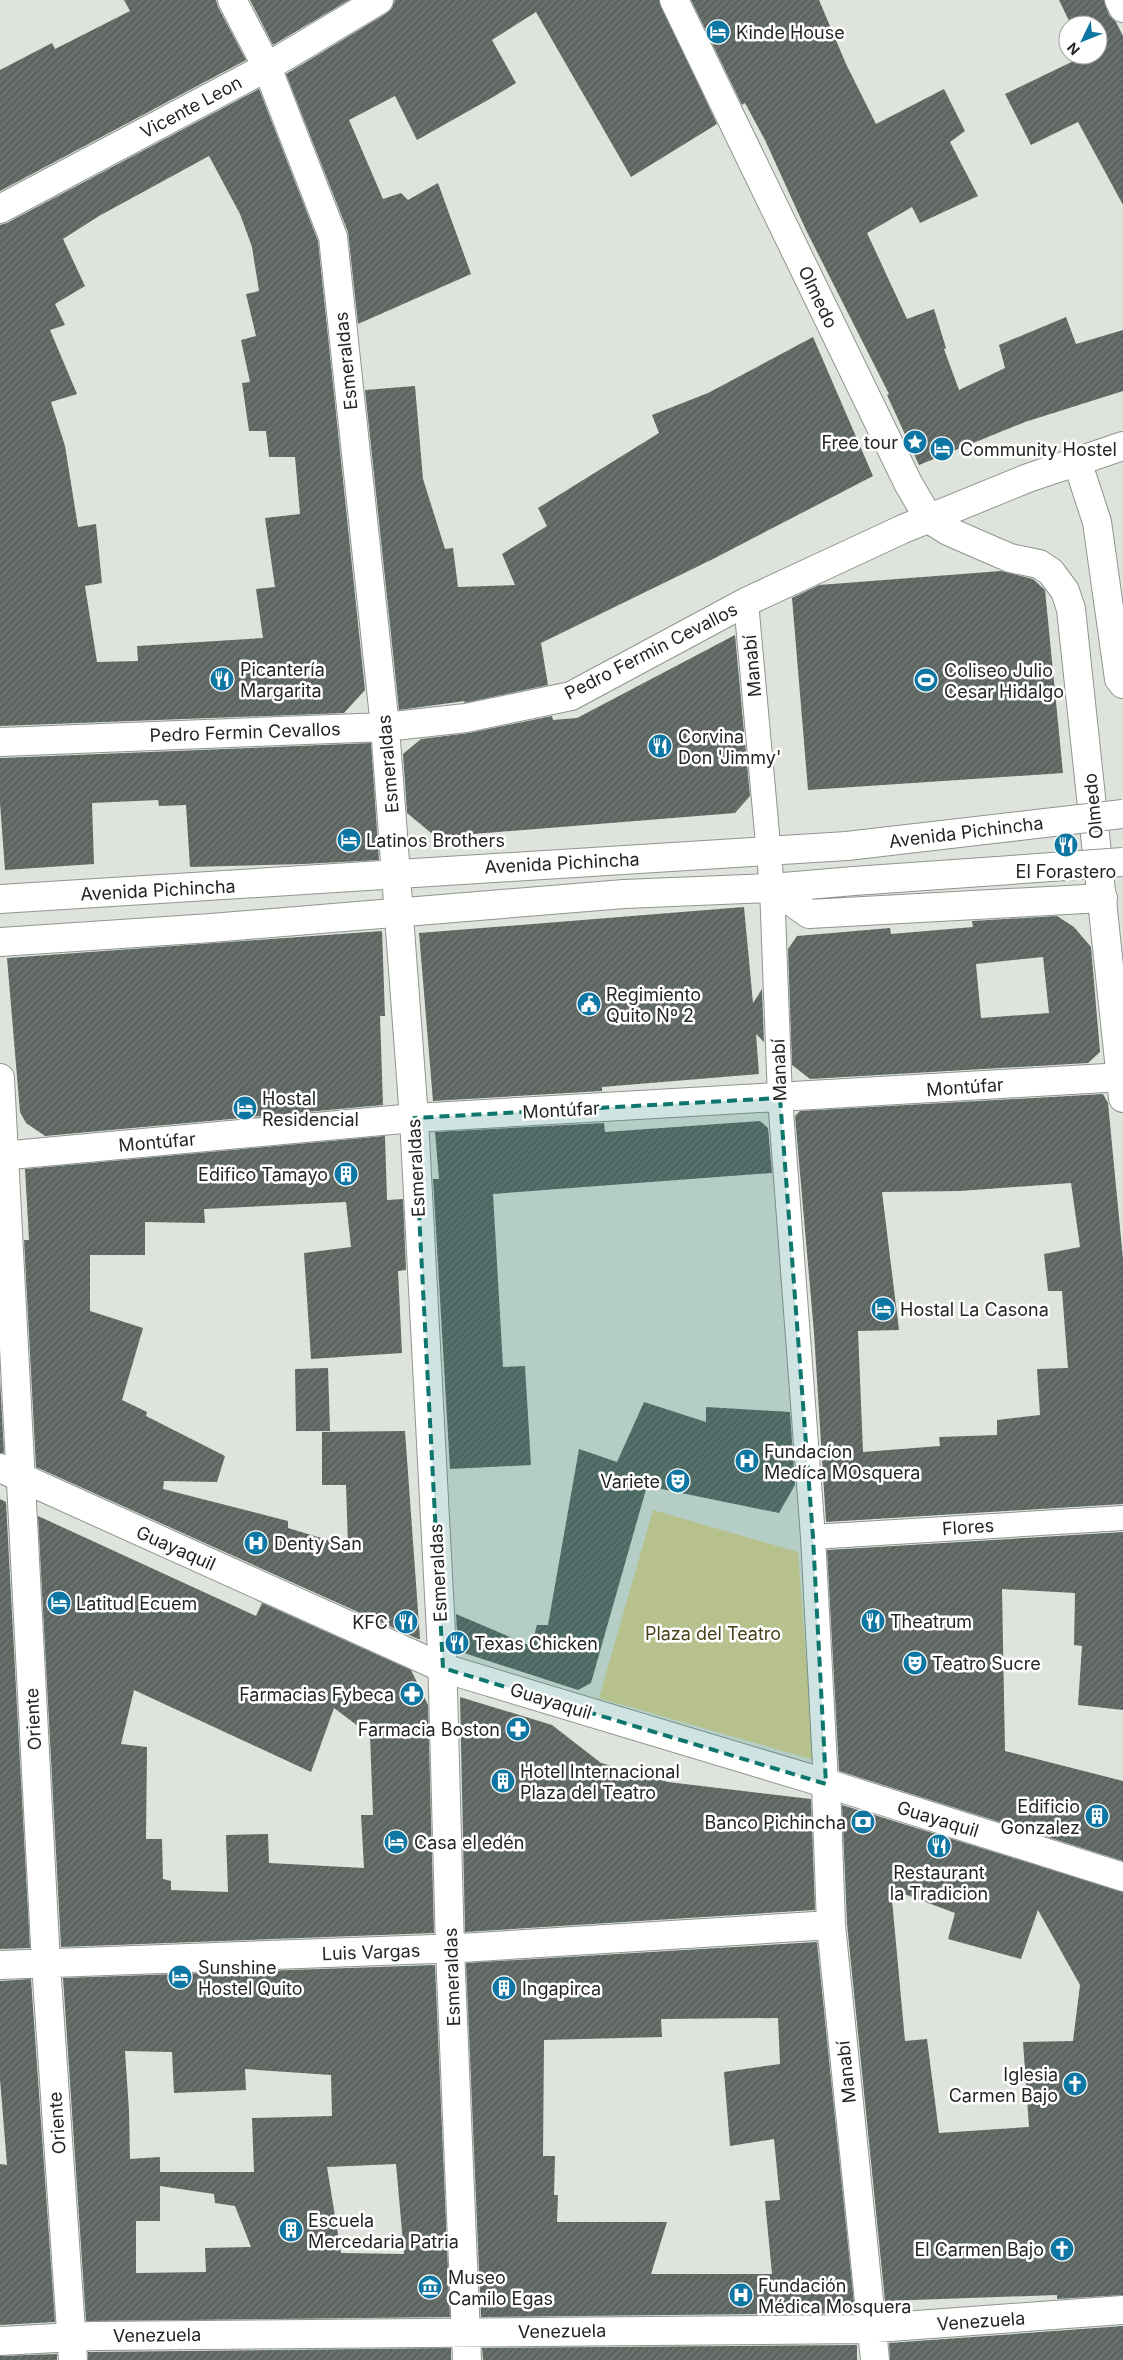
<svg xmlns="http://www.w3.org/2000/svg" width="1123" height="2360" viewBox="0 0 1123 2360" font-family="Inter,sans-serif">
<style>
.park{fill:#e0d497}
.building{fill:url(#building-hatch);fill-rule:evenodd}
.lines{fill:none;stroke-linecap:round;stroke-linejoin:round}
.pedestrian-casing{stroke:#8f958d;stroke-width:26}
.minor-casing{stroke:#8f958d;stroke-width:30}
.tertiary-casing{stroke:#8f958d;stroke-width:30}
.primary-casing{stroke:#8f958d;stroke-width:30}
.pedestrian{stroke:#fff;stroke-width:24}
.minor{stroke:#fff;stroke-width:28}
.tertiary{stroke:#fff;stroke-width:28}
.primary{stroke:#fff;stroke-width:28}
.primary-bridge-casing{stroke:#8f958d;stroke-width:30;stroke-linecap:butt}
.primary-bridge{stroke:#fff;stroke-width:28}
.marked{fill:#0f766e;fill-opacity:0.2;stroke:#0f766e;stroke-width:4;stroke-dasharray:10 6;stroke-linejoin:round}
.labels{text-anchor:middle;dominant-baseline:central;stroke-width:5;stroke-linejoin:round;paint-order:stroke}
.poi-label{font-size:18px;fill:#232522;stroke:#fff;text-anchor:start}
.street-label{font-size:18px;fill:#232522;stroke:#fff}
.park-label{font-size:18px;fill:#494119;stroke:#fff}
</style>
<defs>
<pattern id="building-hatch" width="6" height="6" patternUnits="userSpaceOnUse" patternTransform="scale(1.25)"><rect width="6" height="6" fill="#5d6560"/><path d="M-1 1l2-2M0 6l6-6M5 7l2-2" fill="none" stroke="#757b77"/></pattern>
</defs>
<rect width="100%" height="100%" fill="#dee4dc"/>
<path class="park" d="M653,1510L798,1552L814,1760L599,1698Z"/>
<path class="building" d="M124,0H216L218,7L246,60L0,191V70L52,43L55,49L130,11Z
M250,0H349L273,45Z
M395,0H659L717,124L631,177L536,12L492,40L516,83L488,100L417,140L395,96L349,120L383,199L401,193L408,200L438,183L471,274L358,324L348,232L286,74L387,13L392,8Z
M691,0H819L846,64L876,124L944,89L965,131L950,142L978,196L920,223L912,207L867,233L907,319L934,309L946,348L944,349L959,390L1005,368L999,345L1066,317L1076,344L1123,330V391L1025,422L919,465L887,395L889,394L806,230L765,140L745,103L742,105Z
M1059,0H1104L1109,15L1116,22L1123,36V205L1078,122L1031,145L1005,94L1086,55H1098V25H1071Z
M259,89L318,241L365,690L344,713L0,726V225L7,223ZM209,156L240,214L252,247L259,291L246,294L256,336L241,340L250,382L242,383L249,431H266L269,457H295L300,514L265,518L275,587L256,589L263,638L137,646L138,661L97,662L85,586L102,583L96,524L78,527L65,446L51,402L77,394L50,330L65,325L55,304L85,286L63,239L99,216Z
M813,337L873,476L715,558L541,643L548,685L464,703L465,701L399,710L365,390L415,386L423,479L445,549L453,548L458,587L515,585L502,554L547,526L538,508L659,433L652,415L708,393Z
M1001,571L1033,579L1045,590L1063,773L808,790L792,598L819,585Z
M735,635L750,796L735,813L436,837L407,813L403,754L421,739L469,733L552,716L553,720L577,718Z
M371,743L379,860L303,864L190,867L186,805L159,806L158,800L92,803L94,864L5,870L0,803V758Z
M744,907L753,1003L762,989L764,1042L756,1034L759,1074L602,1087V1091L433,1101L419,933Z
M1057,916L1074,927L1091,947L1100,1052L1088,1063L810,1079L792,1065L788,949L797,936L890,928L891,934L973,927L972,921ZM1043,957L1049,1013L981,1018L976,964Z
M382,931L385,1016H380L383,1105L45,1136L26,1123L20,1112L7,958Z
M1103,1094L1108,1103L1123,1259V1504L826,1522L814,1333L795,1116L800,1111ZM1071,1183L1080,1247L1044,1254L1048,1291H1062L1068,1368L1037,1369L1040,1415L997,1420V1435L939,1437L940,1446L863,1452L858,1331L899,1330L882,1192L960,1191Z
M760,1121L768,1128L772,1173L493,1194L503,1367L525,1366L531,1465L450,1469L433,1179H439L435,1132L604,1123L605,1132Z
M385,1136L387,1200L403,1199L406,1270L398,1271L402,1353L311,1359L304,1253L351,1247L346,1202L204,1209L205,1223L145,1222V1255H90V1311L143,1328L122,1400L147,1412L146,1416L225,1456L217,1482L164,1481L163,1489L288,1521V1528L348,1546L346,1485H322V1432L405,1431L420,1639H418L36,1467L24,1240H29L25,1169Z
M328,1368L330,1431H296L295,1369Z
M0,1379L4,1453H0Z
M644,1402L706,1422V1407L790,1412L795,1485L779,1513L647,1486L591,1683L578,1690L458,1651L456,1614L531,1646L537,1625H548L579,1449L617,1462Z
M0,1499L6,1502L30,1948L0,1949Z
M38,1516L256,1616L262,1603L411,1670L428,1705L434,1933L61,1947ZM134,1690L311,1772L334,1708L370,1735L373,1815H361L364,1868L269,1863L268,1834L226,1835L228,1892L171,1890V1881L163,1879L162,1839H146L147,1747L121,1744Z
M1123,1532V1710L1078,1705L1082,1646L1074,1645L1075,1593L1002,1589L1005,1751L1123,1781V1861L839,1771L827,1550Z
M460,1697L552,1725L601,1763L668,1782L811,1799L815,1910L465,1932Z
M842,1805L1123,1892V2295L1057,2299V2295L885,2301L847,1924ZM891,1889L955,1913L948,1939L1021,1959L1038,1910L1080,1985L1073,2041L1023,2042L1029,2127L939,2133L927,2039L905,2041Z
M817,1942L855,2313L481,2317L466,1963ZM778,2018L780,2064L724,2072L730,2146L774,2139L780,2200L765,2201L772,2274H651L667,2222H557L558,2195H554L555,2156H543L544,2040L662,2037L661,2019Z
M435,1965L450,2317L86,2321L63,1978ZM125,2051L172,2052L174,2093L246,2090L245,2069L331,2075L332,2116L252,2118L254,2172H160V2157L130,2159L129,2111ZM396,2164L404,2254L341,2253L327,2167ZM160,2186L214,2194L215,2203L235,2206L251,2247L205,2248L206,2272L136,2273V2221H160Z
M31,1979L55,2322L0,2325V2164L7,2165L0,2079V1981Z
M1123,2326V2360H890L889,2343Z
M857,2345V2360H483L482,2348Z
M451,2348V2360H88V2352Z
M57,2354V2360H0V2356Z"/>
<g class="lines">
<defs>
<path id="pedestrian" d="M746,602L772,888L780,1098L813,1537L826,1784
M813,1537L1123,1518"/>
<path id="minor" d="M232,0L267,67L333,237L385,727L414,1118L442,1652L450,1949L467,2360
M674,0L908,483L929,519L948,531L980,545L1010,558L1039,564L1051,572L1065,591L1071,609L1123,1098
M1119,0L1123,8
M0,209L267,67L379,0
M1077,461L1097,522L1119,679L1123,684
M0,742L385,727L466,718L571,696L746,602L903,529L1028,478L1123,446
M0,1078L46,1964L73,2360
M826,1784L831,1925L875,2360
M0,1965L461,1948L831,1925
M0,2341L93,2336L862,2329L1123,2310"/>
<path id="tertiary" d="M0,1156L414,1118L1123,1077
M0,1468L443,1668L835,1786L1123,1877"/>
<path id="primary" d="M772,888L809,914L1103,898
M0,899L847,846
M0,942L211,928L624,894L772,888L854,881"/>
</defs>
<use href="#pedestrian" class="pedestrian-casing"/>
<use href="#minor" class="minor-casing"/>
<use href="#tertiary" class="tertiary-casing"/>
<use href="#primary" class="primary-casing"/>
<use href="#pedestrian" class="pedestrian"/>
<use href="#minor" class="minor"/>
<use href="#tertiary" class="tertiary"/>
<use href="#primary" class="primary"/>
<defs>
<path id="primary-bridge" d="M847,846L1123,814
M854,881L1123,862"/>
</defs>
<use href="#primary-bridge" class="primary-bridge-casing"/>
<use href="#primary-bridge" class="primary-bridge"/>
</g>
<path class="marked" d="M780,1098L813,1537L826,1784L443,1668L414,1118Z"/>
<defs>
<symbol id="hotel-disc" viewBox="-11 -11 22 22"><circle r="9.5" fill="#0e76a2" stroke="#fff"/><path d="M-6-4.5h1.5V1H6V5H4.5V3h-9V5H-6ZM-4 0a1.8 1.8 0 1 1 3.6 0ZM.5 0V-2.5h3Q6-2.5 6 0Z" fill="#fff"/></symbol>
<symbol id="sight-disc" viewBox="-11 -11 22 22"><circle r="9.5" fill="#0e76a2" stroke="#fff"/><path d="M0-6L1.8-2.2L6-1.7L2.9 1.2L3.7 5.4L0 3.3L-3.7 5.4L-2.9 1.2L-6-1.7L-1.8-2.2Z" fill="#fff"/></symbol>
<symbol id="restaurant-disc" viewBox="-11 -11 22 22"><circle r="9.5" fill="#0e76a2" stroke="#fff"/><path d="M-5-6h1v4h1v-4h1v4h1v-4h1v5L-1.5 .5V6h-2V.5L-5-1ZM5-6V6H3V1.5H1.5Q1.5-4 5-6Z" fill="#fff"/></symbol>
<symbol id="stadium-disc" viewBox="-11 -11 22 22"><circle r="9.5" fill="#0e76a2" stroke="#fff"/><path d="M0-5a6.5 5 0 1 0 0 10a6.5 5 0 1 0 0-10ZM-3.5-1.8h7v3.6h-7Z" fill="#fff"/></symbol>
<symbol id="civic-disc" viewBox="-11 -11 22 22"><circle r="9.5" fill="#0e76a2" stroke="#fff"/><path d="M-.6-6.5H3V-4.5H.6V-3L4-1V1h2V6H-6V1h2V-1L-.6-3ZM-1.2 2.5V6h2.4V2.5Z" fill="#fff"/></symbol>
<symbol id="building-disc" viewBox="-11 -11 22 22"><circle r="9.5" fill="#0e76a2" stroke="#fff"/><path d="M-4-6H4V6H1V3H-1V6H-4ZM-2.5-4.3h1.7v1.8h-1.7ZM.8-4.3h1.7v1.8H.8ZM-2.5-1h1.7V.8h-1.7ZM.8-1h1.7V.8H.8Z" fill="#fff"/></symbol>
<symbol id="hospital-disc" viewBox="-11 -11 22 22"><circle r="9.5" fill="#0e76a2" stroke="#fff"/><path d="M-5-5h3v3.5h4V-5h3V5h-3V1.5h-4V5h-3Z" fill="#fff"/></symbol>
<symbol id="theatre-disc" viewBox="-11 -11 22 22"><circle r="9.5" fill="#0e76a2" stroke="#fff"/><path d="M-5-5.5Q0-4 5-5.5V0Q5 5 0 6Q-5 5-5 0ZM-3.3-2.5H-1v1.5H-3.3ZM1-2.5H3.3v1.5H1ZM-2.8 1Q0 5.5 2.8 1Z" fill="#fff"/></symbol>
<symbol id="pharmacy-disc" viewBox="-11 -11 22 22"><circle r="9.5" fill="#0e76a2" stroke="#fff"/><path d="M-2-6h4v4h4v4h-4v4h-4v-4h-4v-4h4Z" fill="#fff"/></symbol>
<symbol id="bank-disc" viewBox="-11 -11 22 22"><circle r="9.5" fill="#0e76a2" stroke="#fff"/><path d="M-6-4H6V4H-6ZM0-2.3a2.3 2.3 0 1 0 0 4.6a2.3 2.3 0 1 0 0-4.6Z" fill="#fff"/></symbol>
<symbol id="church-disc" viewBox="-11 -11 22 22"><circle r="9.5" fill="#0e76a2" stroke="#fff"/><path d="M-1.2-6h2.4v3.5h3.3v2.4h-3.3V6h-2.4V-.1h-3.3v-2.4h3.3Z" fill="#fff"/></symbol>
<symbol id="museum-disc" viewBox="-11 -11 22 22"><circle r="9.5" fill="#0e76a2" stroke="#fff"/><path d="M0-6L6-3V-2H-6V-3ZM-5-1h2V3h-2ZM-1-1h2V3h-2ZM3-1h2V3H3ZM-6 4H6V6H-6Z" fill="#fff"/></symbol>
</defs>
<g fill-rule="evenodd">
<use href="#hotel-disc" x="704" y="18" width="28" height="28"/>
<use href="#sight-disc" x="901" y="428" width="28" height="28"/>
<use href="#hotel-disc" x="928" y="435" width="28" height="28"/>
<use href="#restaurant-disc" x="208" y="665" width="28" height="28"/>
<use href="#stadium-disc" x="912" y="666" width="28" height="28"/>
<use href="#restaurant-disc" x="646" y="732" width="28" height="28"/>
<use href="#hotel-disc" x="335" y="826" width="28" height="28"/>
<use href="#restaurant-disc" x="1052" y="831" width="28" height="28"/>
<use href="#civic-disc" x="575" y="990" width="28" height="28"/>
<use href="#hotel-disc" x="231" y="1094" width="28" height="28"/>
<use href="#building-disc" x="332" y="1160" width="28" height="28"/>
<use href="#hotel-disc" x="869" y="1295" width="28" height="28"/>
<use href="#hospital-disc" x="733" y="1447" width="28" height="28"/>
<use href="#theatre-disc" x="664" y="1467" width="28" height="28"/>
<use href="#hospital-disc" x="242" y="1529" width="28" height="28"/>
<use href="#hotel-disc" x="45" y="1589" width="28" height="28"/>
<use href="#restaurant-disc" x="859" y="1607" width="28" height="28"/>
<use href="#restaurant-disc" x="392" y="1608" width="28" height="28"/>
<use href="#restaurant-disc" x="443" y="1629" width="28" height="28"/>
<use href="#theatre-disc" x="901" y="1649" width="28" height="28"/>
<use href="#pharmacy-disc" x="398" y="1680" width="28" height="28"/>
<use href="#pharmacy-disc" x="504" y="1715" width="28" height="28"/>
<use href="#building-disc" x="489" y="1767" width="28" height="28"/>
<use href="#building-disc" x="1083" y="1802" width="28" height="28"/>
<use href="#bank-disc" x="849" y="1808" width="28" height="28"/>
<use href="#hotel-disc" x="382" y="1828" width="28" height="28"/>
<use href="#restaurant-disc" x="925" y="1832" width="28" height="28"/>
<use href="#hotel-disc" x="166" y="1963" width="28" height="28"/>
<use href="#building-disc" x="490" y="1974" width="28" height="28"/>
<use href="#church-disc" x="1061" y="2070" width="28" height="28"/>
<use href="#building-disc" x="277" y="2216" width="28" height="28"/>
<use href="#church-disc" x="1048" y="2235" width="28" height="28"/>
<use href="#museum-disc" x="416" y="2273" width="28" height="28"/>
<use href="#hospital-disc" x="727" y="2281" width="28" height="28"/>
</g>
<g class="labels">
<g class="poi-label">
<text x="736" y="32">Kinde House</text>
<text x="898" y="442" text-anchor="end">Free tour</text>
<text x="960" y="449">Community Hostel</text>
<text x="240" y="669">Picantería<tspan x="240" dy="21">Margarita</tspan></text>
<text x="944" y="670">Coliseo Julio<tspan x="944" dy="21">Cesar Hidalgo</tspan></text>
<text x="678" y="736">Corvina<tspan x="678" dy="21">Don 'Jimmy'</tspan></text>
<text x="366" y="840">Latinos Brothers</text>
<text x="1066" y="871" text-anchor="middle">El Forastero</text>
<text x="606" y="994">Regimiento<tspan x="606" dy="21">Quito Nº 2</tspan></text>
<text x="262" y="1098">Hostal<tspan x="262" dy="21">Residencial</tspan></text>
<text x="328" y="1174" text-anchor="end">Edifico Tamayo</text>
<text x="900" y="1309">Hostal La Casona</text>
<text x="764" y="1451">Fundacíon<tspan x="764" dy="21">Medíca MOsquera</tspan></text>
<text x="660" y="1481" text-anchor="end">Variete</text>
<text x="274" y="1543">Denty San</text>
<text x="76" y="1603">Latitud Ecuem</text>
<text x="890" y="1621">Theatrum</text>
<text x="388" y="1622" text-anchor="end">KFC</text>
<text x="474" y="1643">Texas Chicken</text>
<text x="932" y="1663">Teatro Sucre</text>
<text x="394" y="1694" text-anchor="end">Farmacias Fybeca</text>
<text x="500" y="1729" text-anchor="end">Farmacia Boston</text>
<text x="520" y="1771">Hotel Internacional<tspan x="520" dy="21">Plaza del Teatro</tspan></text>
<text x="1080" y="1806" text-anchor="end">Edificio<tspan x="1080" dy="21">Gonzalez</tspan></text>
<text x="846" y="1822" text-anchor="end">Banco Pichincha</text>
<text x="414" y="1842">Casa el edén</text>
<text x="939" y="1872" text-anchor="middle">Restaurant<tspan x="939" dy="21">la Tradicion</tspan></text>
<text x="198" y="1967">Sunshine<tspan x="198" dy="21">Hostel Quito</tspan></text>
<text x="522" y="1988">Ingapirca</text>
<text x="1058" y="2074" text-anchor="end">Iglesia<tspan x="1058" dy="21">Carmen Bajo</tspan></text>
<text x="308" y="2220">Escuela<tspan x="308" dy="21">Mercedaria Patria</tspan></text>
<text x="1044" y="2249" text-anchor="end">El Carmen Bajo</text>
<text x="448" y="2277">Museo<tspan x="448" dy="21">Camilo Egas</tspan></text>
<text x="758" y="2285">Fundación<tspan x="758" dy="21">Médica Mosquera</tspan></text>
</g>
<g class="street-label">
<text transform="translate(191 107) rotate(-28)">Vicente Leon</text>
<text transform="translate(818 297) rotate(64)">Olmedo</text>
<text transform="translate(346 361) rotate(-96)">Esmeraldas</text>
<text transform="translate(651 651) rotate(-27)">Pedro Fermin Cevallos</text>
<text transform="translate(752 666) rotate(-95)">Manabí</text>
<text transform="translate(245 732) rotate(-2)">Pedro Fermin Cevallos</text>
<text transform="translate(388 764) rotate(-95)">Esmeraldas</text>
<text transform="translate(1093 806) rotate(-96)">Olmedo</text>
<text transform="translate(966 832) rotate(-7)">Avenida Pichincha</text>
<text transform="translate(562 863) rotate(-3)">Avenida Pichincha</text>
<text transform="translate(158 890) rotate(-3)">Avenida Pichincha</text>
<text transform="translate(779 1070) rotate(-92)">Manabí</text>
<text transform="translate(965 1087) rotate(-4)">Montúfar</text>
<text transform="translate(561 1110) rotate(-3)">Montúfar</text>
<text transform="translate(157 1142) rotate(-5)">Montúfar</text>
<text transform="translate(416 1168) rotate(-93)">Esmeraldas</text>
<text transform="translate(968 1527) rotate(-4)">Flores</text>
<text transform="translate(176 1548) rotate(24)">Guayaquil</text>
<text transform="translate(438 1573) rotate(-93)">Esmeraldas</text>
<text transform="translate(551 1701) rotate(17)">Guayaquil</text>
<text transform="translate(33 1719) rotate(-93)">Oriente</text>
<text transform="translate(938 1819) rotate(17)">Guayaquil</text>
<text transform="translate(371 1952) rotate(-2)">Luis Vargas</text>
<text transform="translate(452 1977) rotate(-92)">Esmeraldas</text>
<text transform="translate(846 2072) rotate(-96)">Manabí</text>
<text transform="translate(57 2123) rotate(-94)">Oriente</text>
<text transform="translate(981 2321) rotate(-4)">Venezuela</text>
<text transform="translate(562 2331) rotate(-1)">Venezuela</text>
<text transform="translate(157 2335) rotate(-1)">Venezuela</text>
</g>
<g class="park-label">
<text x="713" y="1633">Plaza del Teatro</text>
</g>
</g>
<g transform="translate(1083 40) rotate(227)"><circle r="24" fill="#ffffff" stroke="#a7a8a7"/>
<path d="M0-4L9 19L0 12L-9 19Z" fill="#0e76a2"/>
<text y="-8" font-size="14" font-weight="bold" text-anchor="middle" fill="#232522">N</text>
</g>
</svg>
